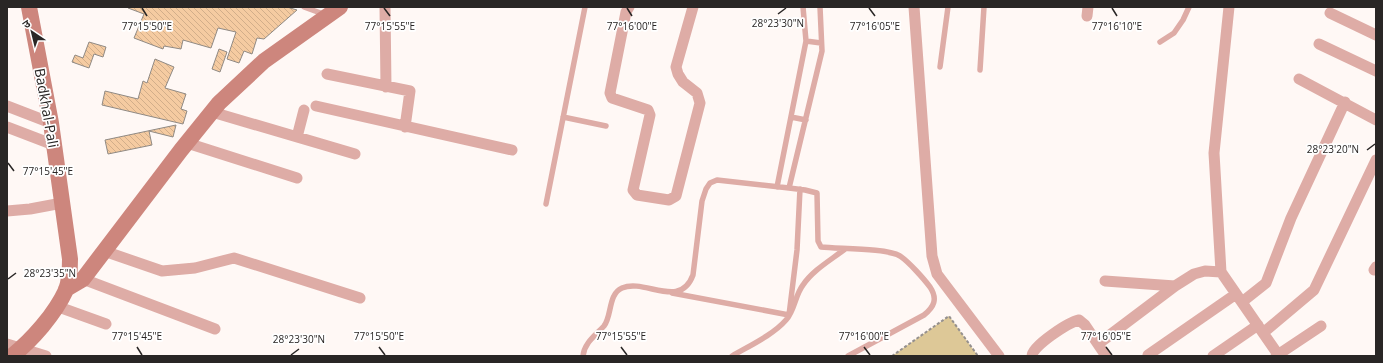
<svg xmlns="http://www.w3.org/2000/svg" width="1383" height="363" viewBox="0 0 1383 363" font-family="'Open Sans','Noto Sans Devanagari',sans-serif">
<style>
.green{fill:#ddc897}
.building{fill:url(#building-back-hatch);stroke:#908a84}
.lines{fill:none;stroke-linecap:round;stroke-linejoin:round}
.path{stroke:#95908e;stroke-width:2;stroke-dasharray:3 2;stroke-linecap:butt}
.lane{stroke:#deaca6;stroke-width:5.5}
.street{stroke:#deaca6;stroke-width:11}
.secondary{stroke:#cd867d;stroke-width:16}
.ticks{fill:none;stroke:#292625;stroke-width:1.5}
.labels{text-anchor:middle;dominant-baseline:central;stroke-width:3.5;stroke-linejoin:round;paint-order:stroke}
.street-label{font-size:14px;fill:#292625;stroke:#fff}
.ticks-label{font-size:10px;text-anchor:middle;fill:#292625;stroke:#fff;stroke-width:3.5;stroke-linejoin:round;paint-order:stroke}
</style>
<defs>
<pattern id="building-back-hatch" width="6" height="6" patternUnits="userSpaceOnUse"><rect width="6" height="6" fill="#f5cba1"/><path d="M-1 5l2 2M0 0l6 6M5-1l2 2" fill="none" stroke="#d2ae8a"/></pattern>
</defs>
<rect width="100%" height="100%" fill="#fff8f5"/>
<path class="green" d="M949,316L978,356H892Z"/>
<path class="building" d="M128,7H287L297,10L264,39L257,38L252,54L244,51L239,63L227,59L236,32L218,28L211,48L183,40L181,49L164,46L163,49L134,38L144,14L128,8Z
M89,42L106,47L103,57L94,54L89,68L72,62L75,55L83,58Z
M219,49L227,52L220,72L212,69Z
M155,59L174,67L165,88L186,94L181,109L187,111L183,124L102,105L105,91L138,99L143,81L147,83Z
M176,125L173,137L149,131L152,145L108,154L105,140Z"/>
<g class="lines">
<path class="path" d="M892,356L949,316L978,356"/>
<path class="lane" d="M304,7L326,15
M820,7L822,51L789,188L805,190L817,193L818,241L821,247C839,249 886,248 900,256C909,262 924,279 930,287C938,299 934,307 924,315L848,356
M806,41L821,43
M1160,42L1174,33L1183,20L1189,7
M940,67L948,7
M980,70L984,7
M563,117L606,126
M791,117L806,120
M777,187L806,41L803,7
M546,204L585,7
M672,293L789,315L797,250L800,189
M583,356C584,343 596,335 604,326C612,316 608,294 622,288C645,278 680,310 693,275L702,201L706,189L710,183L717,180L789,188
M732,356C749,346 773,335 786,320C795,310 795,295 803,285C813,270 831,260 845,249"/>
<path class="street" d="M385,7L386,87
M629,7L626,12L610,93L612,98L648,110L650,115L633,190L637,195L669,200L676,196L700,103L697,93L683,82L678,74L676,67L693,7
M914,7L932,256L937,274L999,356
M1229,7L1214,153L1221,272L1279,356
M1330,13L1376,35
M1087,16L1088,7
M1319,44L1376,71
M327,74L410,91L405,127
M1299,79L1376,120
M7,106L51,123
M316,106L512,150
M212,112L355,154
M7,127L54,145
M297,137L304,110
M187,143L297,178
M7,211L30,209L62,203
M104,251L162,271L195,268L234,258L360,298
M1374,270L1376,267
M83,279L215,329
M1105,281L1175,286
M1242,302L1266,283L1291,218L1345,102
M56,306L106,324
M1263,333L1314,290L1376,160
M7,344L46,356
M1098,344L1175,286L1194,274L1205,271L1221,272
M1148,355L1236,294
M1032,356C1032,346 1069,322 1079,320L1085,325L1106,356
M1213,356L1258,325
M1276,356L1321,326"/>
<path class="secondary" d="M66,289L83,279L181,150L219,103L264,61L340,7
M12,356C32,340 55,314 66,290C70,280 70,269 70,259L51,123L29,7"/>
</g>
<path class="ticks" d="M142,8L147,16M384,8L390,16M627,8L632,16M869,8L875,16M1112,8L1117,16M778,14L786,8M1367,150L1375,144M8,163L14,171M8,279L16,273M137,347L142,355M379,347L385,355M621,347L627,355M864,347L870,355M1106,347L1112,355M291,355L299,349"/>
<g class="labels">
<g class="street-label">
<text transform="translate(47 108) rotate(80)">Badkhal-Pali</text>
</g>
</g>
<g class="ticks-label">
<text x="778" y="27">28°23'30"N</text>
<text x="147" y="30">77°15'50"E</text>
<text x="632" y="30">77°16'00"E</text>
<text x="875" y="30">77°16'05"E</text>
<text x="1117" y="30">77°16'10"E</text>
<text x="390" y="30">77°15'55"E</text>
<text x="1333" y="153">28°23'20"N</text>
<text x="48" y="175">77°15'45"E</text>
<text x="50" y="277">28°23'35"N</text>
<text x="137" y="340">77°15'45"E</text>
<text x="379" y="340">77°15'50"E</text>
<text x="621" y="340">77°15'55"E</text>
<text x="864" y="340">77°16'00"E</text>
<text x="1106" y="340">77°16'05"E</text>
<text x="299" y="343">28°23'30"N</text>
</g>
<rect width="1383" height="363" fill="none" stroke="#292625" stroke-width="16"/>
<g transform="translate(32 32) rotate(325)" stroke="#ffffff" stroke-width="3" paint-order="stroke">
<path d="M0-3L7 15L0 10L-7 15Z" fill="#292625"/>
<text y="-6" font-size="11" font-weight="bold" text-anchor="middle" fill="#292625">उ</text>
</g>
</svg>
